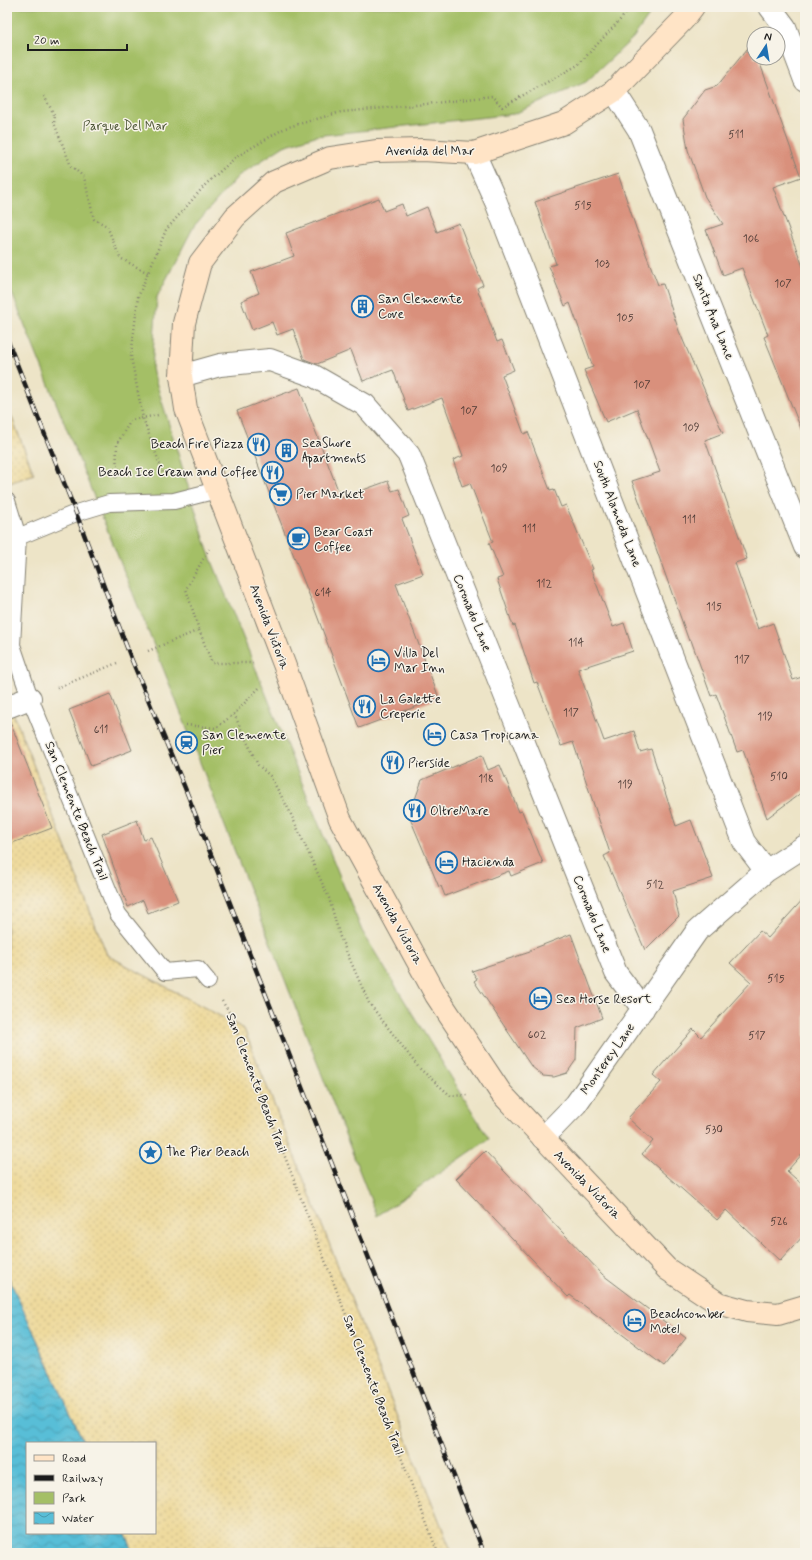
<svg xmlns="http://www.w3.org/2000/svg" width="812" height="1560" viewBox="0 0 812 1560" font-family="Mynerve,sans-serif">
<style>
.sand{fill:url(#sand-dots);stroke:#857b5d}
.green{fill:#a4bf66;stroke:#606e41}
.water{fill:url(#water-waves);stroke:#3a6d7a}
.building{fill:#d9907b}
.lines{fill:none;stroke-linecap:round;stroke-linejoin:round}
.service-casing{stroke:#848072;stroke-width:18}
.minor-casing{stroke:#848072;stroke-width:24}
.secondary-casing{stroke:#848072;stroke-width:24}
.path{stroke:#848072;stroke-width:2.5;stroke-dasharray:1 3;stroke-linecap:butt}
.service{stroke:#fff;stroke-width:16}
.minor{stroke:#fff;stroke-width:22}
.secondary{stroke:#ffe4c6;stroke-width:22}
.rail-casing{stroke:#1c1c1c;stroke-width:4.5}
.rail{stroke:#f7f3e8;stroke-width:3;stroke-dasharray:9;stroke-linecap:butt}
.labels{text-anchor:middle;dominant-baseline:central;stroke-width:3;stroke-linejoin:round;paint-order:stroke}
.number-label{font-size:11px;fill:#4b3934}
.park-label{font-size:13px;fill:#4c5536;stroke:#f7f3e8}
.street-label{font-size:13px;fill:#1c1c1c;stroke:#f7f3e8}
.poi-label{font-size:13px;fill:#1c1c1c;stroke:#f7f3e8;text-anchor:start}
</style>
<defs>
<pattern id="sand-dots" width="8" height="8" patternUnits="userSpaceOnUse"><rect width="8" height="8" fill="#eeda9e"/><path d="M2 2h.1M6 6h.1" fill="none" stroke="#ccba88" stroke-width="1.8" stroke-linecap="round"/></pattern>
<pattern id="water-waves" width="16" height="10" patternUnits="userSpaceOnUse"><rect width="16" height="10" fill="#59bed7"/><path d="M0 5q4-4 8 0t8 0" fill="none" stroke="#499aae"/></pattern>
</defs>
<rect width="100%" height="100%" fill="#f7f3e8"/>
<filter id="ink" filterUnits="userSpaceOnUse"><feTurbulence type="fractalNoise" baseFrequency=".025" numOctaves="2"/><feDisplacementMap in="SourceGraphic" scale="8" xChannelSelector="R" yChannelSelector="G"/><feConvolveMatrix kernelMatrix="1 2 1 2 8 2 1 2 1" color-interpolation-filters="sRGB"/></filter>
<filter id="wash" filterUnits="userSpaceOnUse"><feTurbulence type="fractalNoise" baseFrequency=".012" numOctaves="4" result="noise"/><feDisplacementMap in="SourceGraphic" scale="16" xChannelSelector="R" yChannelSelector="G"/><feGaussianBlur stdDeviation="0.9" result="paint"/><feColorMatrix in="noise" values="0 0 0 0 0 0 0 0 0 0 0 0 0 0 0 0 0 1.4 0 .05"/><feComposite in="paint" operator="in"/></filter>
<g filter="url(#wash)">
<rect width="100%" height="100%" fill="#ede4c7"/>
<path class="sand" d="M7,405L34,474L7,484Z
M7,697L107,955L244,1029L452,1553H134L125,1533H155V1443H84L7,1274Z"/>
<path class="green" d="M7,7H655L633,38L586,82L514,114L315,136L284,146L238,176L194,226L157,297L152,369L208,551L362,931L489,1139L377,1216L171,688L7,281Z"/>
<path class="water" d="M7,1274L84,1443H27V1533H125L134,1553H7Z"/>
<g id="blocks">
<path class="building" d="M752,43L754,48V58H758L801,177L773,187L805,272L804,436L764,337L768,335L742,268L723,275L706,230L723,224L705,197L688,150L683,119L705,90L717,86Z
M618,174L636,228L658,285L663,284L679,331L723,433L705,440L747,559L735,563L758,629L773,623L793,680L805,676V790L767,818L743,750L737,752L716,694L711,696L691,640L689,641L632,481L660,472L637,409L606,422L584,370L593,367L570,303L565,306L549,266L556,264L535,202Z
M379,198L384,211L402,204L406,216L427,207L437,232L459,223L483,285L477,288L497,342L502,340L514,370L502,375L524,434L528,432L550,490L554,489L561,507L566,505L593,569L591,570L613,627L624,623L633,651L578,669L604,741L634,731L640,752L651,749L676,826L691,820L713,878L673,891L679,916L645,950L604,856L610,853L573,742L561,746L537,682L534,683L515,625L513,626L497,579L503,577L489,543L493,542L470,483L462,486L453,460L463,456L442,398L408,411L393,370L363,381L351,350L317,364L304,359L293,329L277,335L272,322L252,330L241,301L259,293L251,272L294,256L286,233Z
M299,388L341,498L388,481L392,491L399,489L409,516L402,519L423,574L396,584L439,698L359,728L312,602L237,411Z
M110,694L132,750L91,766L69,710Z
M7,719H9L52,828L7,845Z
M482,755L488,770L500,765L519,812L522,811L543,863L511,876L509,871L445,896L441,886L439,887L409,816L422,780Z
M137,820L144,840L151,837L178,901L148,913L143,900L128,907L102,834Z
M805,897V1151L787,1171L805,1187V1234L780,1261L726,1210L717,1220L642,1154L653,1141L628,1118L661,1082L653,1075L693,1029L701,1037L751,982L730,963L760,931L768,938Z
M571,934L602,1018L577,1028L576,1060L567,1073L554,1077L543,1076L531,1066L474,981L477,979L472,971L530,952V950Z
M485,1151L603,1275L686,1338L664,1366L570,1295L568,1297L456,1179Z"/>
</g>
</g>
<g filter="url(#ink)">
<use href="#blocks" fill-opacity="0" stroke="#848072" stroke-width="1"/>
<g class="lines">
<defs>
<path id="service" d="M7,501L18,537L12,645L30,698L118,914L165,972L198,969L208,981
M18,537L76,513L109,503L174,501L217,490"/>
<path id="minor" d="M770,7L785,27L805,80
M614,91L639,130L805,547
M474,153L496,202L744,842L766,871
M181,376L220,365L270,360L314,376L365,405L409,455L616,973L643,1009
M7,707L30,698
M543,1138L576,1104L697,931L766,871L805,846"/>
<path id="secondary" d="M693,7L683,20L614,91L564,123L474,153L423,150L376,151L330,158L274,182L235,217L200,263L184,323L181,376L186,409L284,664L340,819L436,995L501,1093L667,1269L718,1303L747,1311L778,1314L805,1306"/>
</defs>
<use href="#service" class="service-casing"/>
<use href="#minor" class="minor-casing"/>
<use href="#secondary" class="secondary-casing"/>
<path class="path" d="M44,96L55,116L54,123L71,166L84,177L94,219L107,226L120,258L148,273
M7,417L10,424L7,426
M164,476L143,418L131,357L138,297L166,230L206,184L236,157L285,128L341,112L427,104L492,96L502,107L578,65L632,7
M116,478L117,444L131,420L158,415
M199,630L212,663H253
M148,651L199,630L186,589L209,549
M57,688L117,663
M234,714L258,765L270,776L289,810L329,898L340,937L369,1003L419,1068L451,1096L468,1095
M186,725L216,728L234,714L261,686
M222,1001L229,1012L438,1553"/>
<use href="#service" class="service"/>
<use href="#minor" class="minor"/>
<use href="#secondary" class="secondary"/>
<defs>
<path id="rail" d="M7,339L76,513L131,658L185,788L484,1553"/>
</defs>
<use href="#rail" class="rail-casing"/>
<use href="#rail" class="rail"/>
</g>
</g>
<defs>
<symbol id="building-ring" viewBox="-11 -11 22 22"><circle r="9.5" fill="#f7f3e8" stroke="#1f6fb2" stroke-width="1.5"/><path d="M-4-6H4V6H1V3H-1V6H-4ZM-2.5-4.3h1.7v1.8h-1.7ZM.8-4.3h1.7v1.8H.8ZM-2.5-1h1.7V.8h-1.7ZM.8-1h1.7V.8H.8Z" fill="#1f6fb2"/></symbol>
<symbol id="restaurant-ring" viewBox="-11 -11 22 22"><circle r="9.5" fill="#f7f3e8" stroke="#1f6fb2" stroke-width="1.5"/><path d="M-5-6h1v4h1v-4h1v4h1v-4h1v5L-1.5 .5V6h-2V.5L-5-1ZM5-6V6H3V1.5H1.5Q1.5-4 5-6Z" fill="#1f6fb2"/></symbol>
<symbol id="supermarket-ring" viewBox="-11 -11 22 22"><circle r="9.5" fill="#f7f3e8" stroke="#1f6fb2" stroke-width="1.5"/><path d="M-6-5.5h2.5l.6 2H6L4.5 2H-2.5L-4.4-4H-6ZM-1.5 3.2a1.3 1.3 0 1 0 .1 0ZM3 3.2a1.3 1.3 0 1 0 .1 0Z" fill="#1f6fb2"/></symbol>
<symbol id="cafe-ring" viewBox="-11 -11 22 22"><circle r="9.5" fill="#f7f3e8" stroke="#1f6fb2" stroke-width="1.5"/><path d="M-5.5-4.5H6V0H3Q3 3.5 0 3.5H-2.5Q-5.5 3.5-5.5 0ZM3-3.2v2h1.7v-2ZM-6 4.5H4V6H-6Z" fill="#1f6fb2"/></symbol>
<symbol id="hotel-ring" viewBox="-11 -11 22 22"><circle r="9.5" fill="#f7f3e8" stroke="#1f6fb2" stroke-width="1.5"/><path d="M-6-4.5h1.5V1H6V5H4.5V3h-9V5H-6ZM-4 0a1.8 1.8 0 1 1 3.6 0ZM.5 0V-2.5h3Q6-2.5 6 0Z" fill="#1f6fb2"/></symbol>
<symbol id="station-ring" viewBox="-11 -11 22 22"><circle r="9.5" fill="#f7f3e8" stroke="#1f6fb2" stroke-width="1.5"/><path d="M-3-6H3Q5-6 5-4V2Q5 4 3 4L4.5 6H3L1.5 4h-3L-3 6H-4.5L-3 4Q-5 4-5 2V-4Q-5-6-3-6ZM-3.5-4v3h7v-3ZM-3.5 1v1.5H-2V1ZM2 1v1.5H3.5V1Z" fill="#1f6fb2"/></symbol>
<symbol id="sight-ring" viewBox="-11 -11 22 22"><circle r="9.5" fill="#f7f3e8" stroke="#1f6fb2" stroke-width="1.5"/><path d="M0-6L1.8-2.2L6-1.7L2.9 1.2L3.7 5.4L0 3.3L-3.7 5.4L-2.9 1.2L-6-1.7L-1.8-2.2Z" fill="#1f6fb2"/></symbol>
</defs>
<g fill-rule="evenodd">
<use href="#building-ring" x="350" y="294" width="25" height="25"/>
<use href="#restaurant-ring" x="246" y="432" width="25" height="25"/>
<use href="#building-ring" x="274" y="438" width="25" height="25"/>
<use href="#restaurant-ring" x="260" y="460" width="25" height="25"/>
<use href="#supermarket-ring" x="268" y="482" width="25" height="25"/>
<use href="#cafe-ring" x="286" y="526" width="25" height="25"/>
<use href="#hotel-ring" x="366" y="648" width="25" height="25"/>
<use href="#restaurant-ring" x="352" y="694" width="25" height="25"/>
<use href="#hotel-ring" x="422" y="722" width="25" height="25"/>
<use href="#station-ring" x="174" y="730" width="25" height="25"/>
<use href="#restaurant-ring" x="380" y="750" width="25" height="25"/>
<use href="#restaurant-ring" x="402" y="798" width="25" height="25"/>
<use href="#hotel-ring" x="434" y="850" width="25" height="25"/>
<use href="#hotel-ring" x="528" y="986" width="25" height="25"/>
<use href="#sight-ring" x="138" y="1140" width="25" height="25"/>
<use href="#hotel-ring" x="622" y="1308" width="25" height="25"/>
</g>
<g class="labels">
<g class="number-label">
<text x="736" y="135">511</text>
<text x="583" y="206">515</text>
<text x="751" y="239">106</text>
<text x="602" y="264">103</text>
<text x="783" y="284">107</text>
<text x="625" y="318">105</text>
<text x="642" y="385">107</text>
<text x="469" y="411">107</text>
<text x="691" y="428">109</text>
<text x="499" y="469">109</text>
<text x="689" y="520">111</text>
<text x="529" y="529">111</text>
<text x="544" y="584">112</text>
<text x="323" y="593">614</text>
<text x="714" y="607">115</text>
<text x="576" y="643">114</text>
<text x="742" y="660">117</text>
<text x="571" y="713">117</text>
<text x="765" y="717">119</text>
<text x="101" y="730">611</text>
<text x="779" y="777">510</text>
<text x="486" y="779">118</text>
<text x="625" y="785">119</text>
<text x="655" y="885">512</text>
<text x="776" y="979">515</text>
<text x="537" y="1035">602</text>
<text x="757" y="1036">517</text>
<text x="714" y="1130">530</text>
<text x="779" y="1222">526</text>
</g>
<g class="park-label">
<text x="125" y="126">Parque Del Mar</text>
</g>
<g class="street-label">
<text x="430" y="151">Avenida del Mar</text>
<text transform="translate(713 317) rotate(68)">Santa Ana Lane</text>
<text transform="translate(617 514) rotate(69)">South Alameda Lane</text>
<text transform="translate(472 613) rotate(68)">Coronado Lane</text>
<text transform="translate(269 627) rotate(69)">Avenida Victoria</text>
<text transform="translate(76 811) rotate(68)">San Clemente Beach Trail</text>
<text transform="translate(592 914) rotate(68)">Coronado Lane</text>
<text transform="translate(397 924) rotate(61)">Avenida Victoria</text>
<text transform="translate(608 1059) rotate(-55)">Monterey Lane</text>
<text transform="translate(256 1083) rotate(69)">San Clemente Beach Trail</text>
<text transform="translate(587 1185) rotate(46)">Avenida Victoria</text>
<text transform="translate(373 1385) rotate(69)">San Clemente Beach Trail</text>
</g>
<g class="poi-label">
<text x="378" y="299">San Clemente<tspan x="378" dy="15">Cove</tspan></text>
<text x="302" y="443">SeaShore<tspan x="302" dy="15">Apartments</tspan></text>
<text x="244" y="444" text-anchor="end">Beach Fire Pizza</text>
<text x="258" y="472" text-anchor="end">Beach Ice Cream and Coffee</text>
<text x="296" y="494">Pier Market</text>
<text x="314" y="532">Bear Coast<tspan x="314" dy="15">Coffee</tspan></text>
<text x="394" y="653">Villa Del<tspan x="394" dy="15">Mar Inn</tspan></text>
<text x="380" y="699">La Galette<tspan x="380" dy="15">Creperie</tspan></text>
<text x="202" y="735">San Clemente<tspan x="202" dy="15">Pier</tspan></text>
<text x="450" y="735">Casa Tropicana</text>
<text x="408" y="763">Pierside</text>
<text x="430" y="811">OltreMare</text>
<text x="462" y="862">Hacienda</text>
<text x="556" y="999">Sea Horse Resort</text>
<text x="166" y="1152">The Pier Beach</text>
<text x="650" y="1314">Beachcomber<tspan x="650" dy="15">Motel</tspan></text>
</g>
</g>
<rect width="812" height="1560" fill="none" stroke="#f7f3e8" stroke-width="24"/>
<rect x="26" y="1442" width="130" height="92" fill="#f7f3e8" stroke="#9f9d96"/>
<rect x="34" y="1455" width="20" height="6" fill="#ffe4c6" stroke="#9f9d96"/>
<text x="62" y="1462" font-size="12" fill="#1c1c1c">Road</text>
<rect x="34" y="1475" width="20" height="6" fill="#1c1c1c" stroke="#9f9d96"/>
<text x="62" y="1482" font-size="12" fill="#1c1c1c">Railway</text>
<rect x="34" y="1492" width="20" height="12" fill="#a4bf66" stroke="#9f9d96"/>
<text x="62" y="1502" font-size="12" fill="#1c1c1c">Park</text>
<rect x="34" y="1512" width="20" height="12" fill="url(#water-waves)" stroke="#9f9d96"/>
<text x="62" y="1522" font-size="12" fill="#1c1c1c">Water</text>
<g transform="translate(766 46) rotate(12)"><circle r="19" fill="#f7f3e8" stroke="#9f9d96"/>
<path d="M0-3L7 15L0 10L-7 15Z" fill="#1f6fb2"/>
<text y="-6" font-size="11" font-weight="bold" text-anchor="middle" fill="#1c1c1c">N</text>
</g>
<path d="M28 44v6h99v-6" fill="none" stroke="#1c1c1c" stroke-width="2"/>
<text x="34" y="44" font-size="12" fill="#1c1c1c" stroke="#f7f3e8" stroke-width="3" paint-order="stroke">20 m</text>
</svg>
